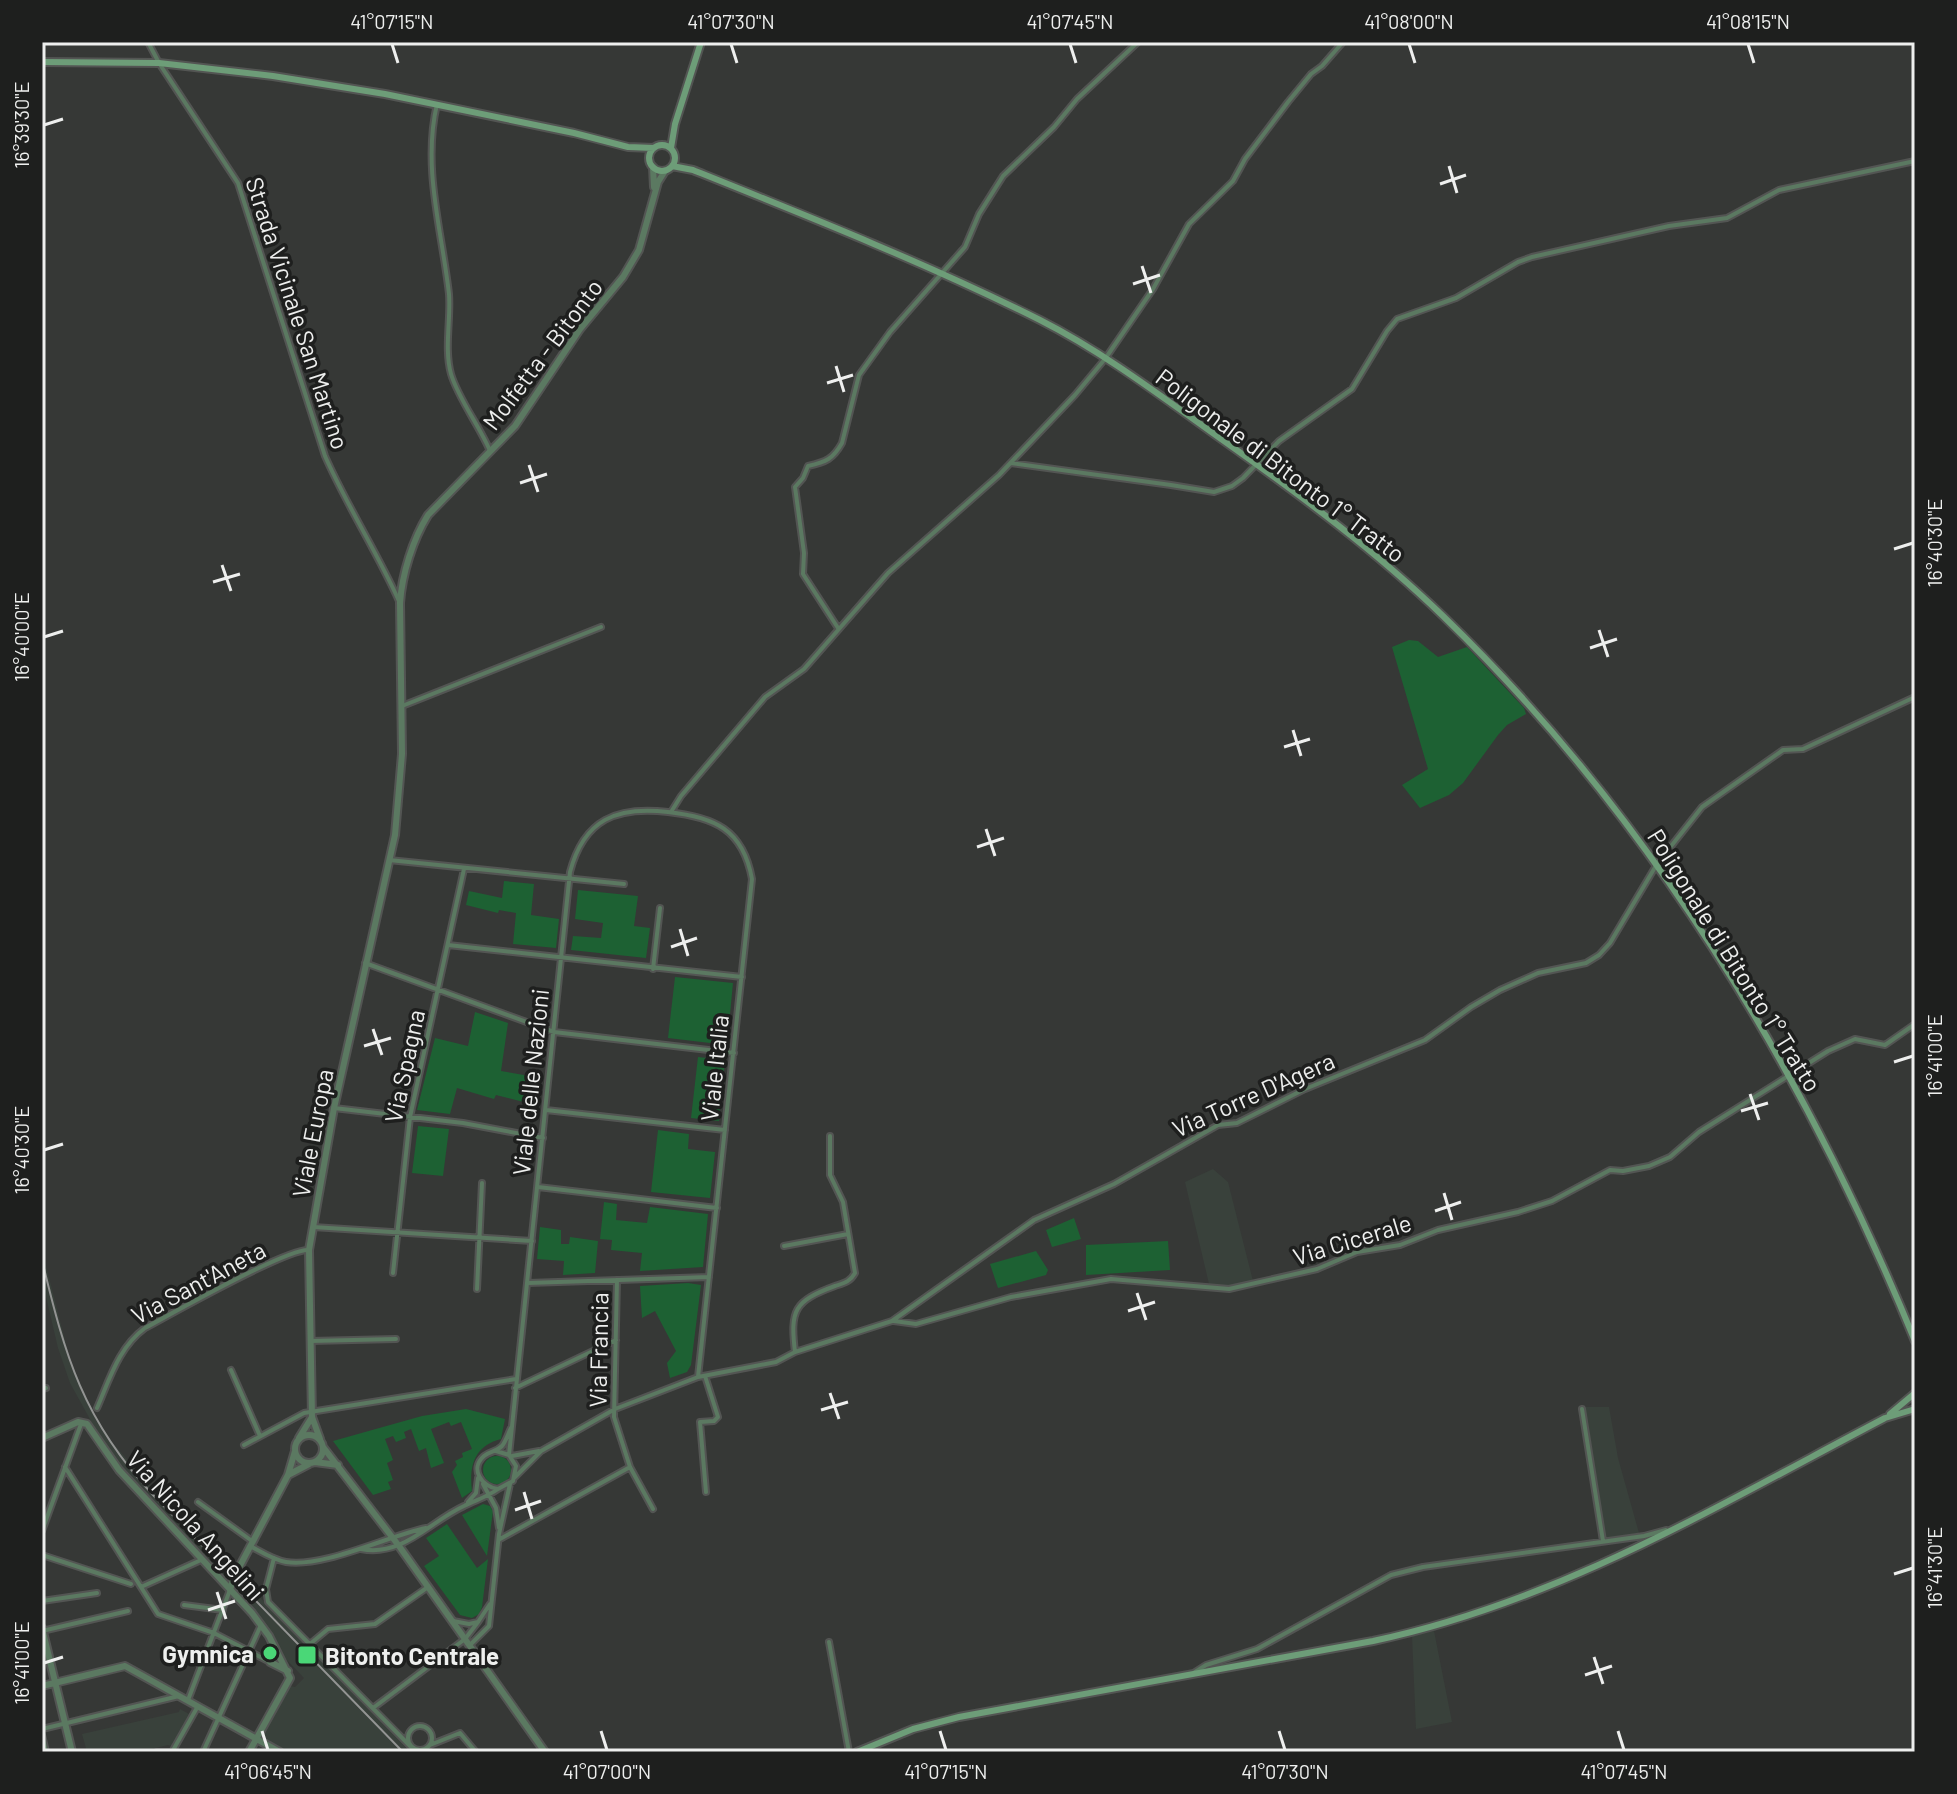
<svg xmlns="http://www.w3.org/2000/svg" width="1957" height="1794" viewBox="0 0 1957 1794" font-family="Barlow,sans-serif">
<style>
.built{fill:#39413b}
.green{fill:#1d6133}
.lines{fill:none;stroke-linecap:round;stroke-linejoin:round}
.minor-casing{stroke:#535553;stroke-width:8}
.tertiary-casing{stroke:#535553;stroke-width:10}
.secondary-casing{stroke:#535553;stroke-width:10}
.minor{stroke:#5b7961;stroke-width:4}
.tertiary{stroke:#5b7961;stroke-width:6}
.secondary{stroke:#6d9d78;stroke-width:6}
.rail{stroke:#939493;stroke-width:2}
.ticks{fill:none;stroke:#eeefee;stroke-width:3}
.poi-dot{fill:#4ad777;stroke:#1e1f1e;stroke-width:3}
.labels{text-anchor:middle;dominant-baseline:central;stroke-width:7;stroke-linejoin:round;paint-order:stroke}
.street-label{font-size:24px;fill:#eeefee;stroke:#1e1f1e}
.poi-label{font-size:24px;font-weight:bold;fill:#eeefee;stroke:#1e1f1e;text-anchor:end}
.neatline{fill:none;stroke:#eeefee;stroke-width:3}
.ticks-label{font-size:20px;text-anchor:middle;fill:#eeefee}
</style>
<rect width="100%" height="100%" fill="#363836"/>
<path class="built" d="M1213,1169L1228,1182L1253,1281L1228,1286L1209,1284L1185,1182Z
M42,1250L70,1360L94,1414L113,1443L163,1502L244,1581L410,1752H289L262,1737L290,1686L295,1687L304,1678L283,1656L271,1633L235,1590V1587L136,1484L102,1441L70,1383L58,1348L42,1280Z
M1583,1407H1609L1618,1458L1639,1533L1604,1538Z
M1434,1631L1452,1722L1416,1729L1412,1636Z
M180,1709L189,1714L171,1746L168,1745L139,1752H87L82,1734L179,1712Z"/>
<path class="green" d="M1409,640L1418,641L1438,657L1467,647L1524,708L1526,714L1507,725L1498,735L1463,783L1449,795L1420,808L1402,785L1428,769L1392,647Z
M504,881L534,884L531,915L559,919L556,948L513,944L516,913L499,910L498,913L466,905L469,891L502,898Z
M578,890L638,896L634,926L650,928L646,958L571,950L573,936L601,938L603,923L575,919Z
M675,977L733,983L727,1045L668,1038Z
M475,1012L508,1023L501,1071L541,1078L539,1106L496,1095L494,1099L457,1088L450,1114L417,1110L435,1038L468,1046Z
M698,1057L725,1060L719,1121L691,1118Z
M418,1126L449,1129L443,1176L412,1173Z
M658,1130L689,1134L688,1149L715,1152L710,1198L651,1192Z
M604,1202L617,1204L616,1220L647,1223L650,1207L708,1214L703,1267L640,1271L642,1253L611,1250L612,1240L600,1239Z
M1074,1218L1081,1239L1052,1247L1046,1230Z
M540,1227L561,1230V1244H569L570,1237L598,1241L595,1273L563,1275L564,1261L537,1259Z
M1168,1241L1170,1270L1086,1275V1245Z
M1036,1251L1048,1270L1046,1275L998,1288L990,1264Z
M688,1283L701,1285L691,1365L687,1372L670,1378L667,1363L676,1351L655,1311L642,1318L640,1286Z
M466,1409L505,1419L501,1439C474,1446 469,1466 472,1491L462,1498L452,1472L457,1465L455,1461L463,1457L462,1453L472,1449L461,1422L451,1426L449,1422L431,1429L444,1463L431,1468L426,1448L419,1451L411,1429L404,1432L406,1438L396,1442L393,1436L385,1439L393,1460L387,1463L393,1480L388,1482L391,1489L373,1495L333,1441L422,1416Z
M483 1470a14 14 0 1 1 28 0a14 14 0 1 1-28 0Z
M483,1504L490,1506L493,1511L487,1556L462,1515Z
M447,1524L477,1568L488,1559L482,1607L479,1614L472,1618L460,1615L424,1566L439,1556L426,1538Z"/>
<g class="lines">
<defs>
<path id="minor" d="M148,42L159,63L238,183L325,456C347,506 377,552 399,601
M437,104C422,168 442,231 449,294C451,319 444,349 451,374C458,398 480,427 490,451
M1011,463L1171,485L1214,492L1232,486L1243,478L1279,441L1352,389L1387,331L1397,319L1456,298L1518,262L1532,257L1669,226L1727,218L1779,190L1915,161
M838,628L803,574L804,553L795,487L803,478L808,466C826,462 833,459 842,443L859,375L890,332L965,247L979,214L1003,176L1054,127L1077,99L1138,42
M402,706L601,627
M671,812L681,796L765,697L804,669L888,573L999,475L1075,395L1105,359L1153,289L1189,224L1233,181L1245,159L1288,102L1311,74L1322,66L1343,42
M389,860L624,884
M448,945L742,977
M365,963L554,1032L734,1053
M653,969L660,908
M334,1108L463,1123L543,1138
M546,1110L725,1130
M538,1187L717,1208
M313,1227L532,1241
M784,1246L848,1234
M393,1273L410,1117L464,869
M617,1280L614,1417L630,1467L653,1509
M528,1283L709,1277
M477,1289L482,1183
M894,1321L916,1324L1011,1297L1111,1279L1229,1289L1317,1269L1357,1252L1400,1245L1438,1230L1518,1212L1552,1201L1610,1170L1623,1171L1649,1166L1670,1157L1699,1132L1828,1051L1855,1039L1885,1045L1915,1024
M310,1341L396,1339
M795,1352C790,1310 794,1301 835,1286C844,1283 850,1282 855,1273L843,1202L830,1175V1136
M231,1370L260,1436
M705,1376L718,1417L714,1421L700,1422L706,1492
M515,1388L616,1340
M42,1389L46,1388
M97,1408C110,1378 119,1347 145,1328C173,1313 287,1248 309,1250
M1582,1409L1603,1541
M244,1445L304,1413L516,1379
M496,1451L509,1455L516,1466L513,1481L498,1489C482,1487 469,1469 484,1456C490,1451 496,1452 502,1446C506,1441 508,1434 511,1428
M509,1455L570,872C584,819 617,806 668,812C714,817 743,829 752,879L698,1377
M512,1456L539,1451
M65,1467L158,1614L214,1633L270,1662
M515,1477L541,1451L615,1409L698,1377L776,1362L795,1352L892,1321L1034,1220L1114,1184L1218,1125L1237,1123L1305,1089L1425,1040L1471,1007L1500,990L1538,973L1586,963L1599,955L1610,943L1657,864L1702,807L1783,750L1803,749L1915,697
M483,1484L496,1508L499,1528
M198,1502L252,1541
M468,1502L476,1493L478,1478
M42,1531L81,1424
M500,1539L630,1467
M252,1547C263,1553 274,1560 286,1562C324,1568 387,1536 426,1528
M361,1549C403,1557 429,1522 464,1506C476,1500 487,1497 498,1489
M42,1555L131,1584
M274,1558L266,1589L268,1602L416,1752
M141,1587L201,1560
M42,1601L97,1593
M184,1605L223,1610
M453,1621L469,1624L478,1622L490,1604
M42,1631L128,1611
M829,1642L849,1752
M310,1644L328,1629L375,1624L428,1587
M470,1645L489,1626L499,1534L510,1484
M1195,1672L1206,1665L1257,1649L1391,1575L1423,1567L1644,1536L1666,1530
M188,1700L230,1590
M373,1708L465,1639L478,1622
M408 1738a12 12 0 1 1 24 0a12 12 0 1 1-24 0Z
M42,1729L179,1696
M42,1735L46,1752
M430,1745L460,1733L476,1752
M157,1752H169
M172,1752L198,1706
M203,1752L261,1625"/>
<path id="tertiary" d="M653,167L654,187
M295 1449a14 14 0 1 1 28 0a14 14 0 1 1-28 0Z
M42,1438L78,1422L87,1424L119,1470L252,1613L269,1636L290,1678L249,1752
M299,1438L312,1417
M320,1439L312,1417L309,1250L334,1108L395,835L402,754L400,603C402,574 413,539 428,515L515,426L580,329L623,277L639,250L658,182L665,171
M323,1447L399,1546L545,1752
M315,1462L338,1465
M288,1475L309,1464
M230,1590L234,1577L288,1475L295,1451
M42,1628L72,1752
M270,1662L288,1671
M42,1686L125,1666L280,1752"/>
<path id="secondary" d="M42,62L159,63L273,76L385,94L574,133L628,147L654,148
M649 158a13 13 0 1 1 26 0a13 13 0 1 1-26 0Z
M671,148L675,124L701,42
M672,166L693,170C810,217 928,264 1040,320C1105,353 1165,399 1224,441C1300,495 1376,551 1443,616C1653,819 1805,1073 1915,1341
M1890,1414L1915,1393
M857,1752L913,1729L959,1717L1373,1641C1558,1602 1719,1505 1885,1418L1915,1409"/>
</defs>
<use href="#minor" class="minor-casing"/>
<use href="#tertiary" class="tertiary-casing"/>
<use href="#secondary" class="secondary-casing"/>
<use href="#minor" class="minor"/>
<use href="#tertiary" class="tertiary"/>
<use href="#secondary" class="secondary"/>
<path class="rail" d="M42,1260C65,1356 83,1420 153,1495L403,1752"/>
</g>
<path class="ticks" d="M392,44L398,63M731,44L737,63M1070,44L1076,63M1409,44L1415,63M1748,44L1754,63M44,125L63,119M1449,166L1457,193M1440,184L1466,175M1142,266L1151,293M1133,284L1160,275M836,366L844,392M827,383L853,375M529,465L538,492M520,483L547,474M1894,549L1913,543M222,565L231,591M213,582L240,574M1599,630L1608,657M44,637L63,631M1590,648L1617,639M1293,730L1301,756M1284,747L1310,739M986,829L995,856M977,847L1004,838M680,929L688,956M671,947L697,938M373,1029L382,1055M364,1046L391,1038M1894,1062L1913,1056M1750,1094L1759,1120M1741,1111L1768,1103M44,1150L63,1144M1444,1193L1452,1220M1435,1211L1461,1202M1137,1293L1146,1320M1128,1311L1155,1302M830,1393L839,1419M821,1410L848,1402M524,1492L532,1519M515,1510L541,1501M1894,1574L1913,1568M217,1592L226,1619M208,1610L235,1601M1594,1657L1603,1684M44,1663L63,1657M1585,1675L1612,1666M262,1731L268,1750M601,1731L607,1750M940,1731L946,1750M1279,1731L1285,1750M1618,1731L1624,1750"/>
<g class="poi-dot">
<circle cx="270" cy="1653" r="8"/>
<rect x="297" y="1645" width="20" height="20" rx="4"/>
</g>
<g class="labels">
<g class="street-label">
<text transform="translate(298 313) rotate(72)">Strada Vicinale San Martino</text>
<text transform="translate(542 354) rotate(-53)">Molfetta - Bitonto</text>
<text transform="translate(1281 465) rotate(37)">Poligonale di Bitonto 1° Tratto</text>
<text transform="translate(1735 960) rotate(58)">Poligonale di Bitonto 1° Tratto</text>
<text transform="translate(404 1066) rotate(-78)">Via Spagna</text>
<text transform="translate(714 1068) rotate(-84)">Viale Italia</text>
<text transform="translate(530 1082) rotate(-84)">Viale delle Nazioni</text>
<text transform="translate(1253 1094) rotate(-24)">Via Torre D'Agera</text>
<text transform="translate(312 1133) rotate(-79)">Viale Europa</text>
<text transform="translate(1352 1239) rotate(-17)">Via Cicerale</text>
<text transform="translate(198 1282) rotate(-28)">Via Sant'Aneta</text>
<text transform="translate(598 1350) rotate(-89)">Via Francia</text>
<text transform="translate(196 1525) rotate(48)">Via Nicola Angelini</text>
</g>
<g class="poi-label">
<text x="254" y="1653">Gymnica</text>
<text x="325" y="1655" text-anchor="start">Bitonto Centrale</text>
</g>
</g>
<rect width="1957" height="1794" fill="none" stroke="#1e1f1e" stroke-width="88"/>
<rect x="44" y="44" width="1869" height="1706" class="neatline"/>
<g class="ticks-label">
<text x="392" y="29">41°07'15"N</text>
<text x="731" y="29">41°07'30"N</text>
<text x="1070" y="29">41°07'45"N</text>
<text x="1409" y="29">41°08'00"N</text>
<text x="1748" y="29">41°08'15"N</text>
<text transform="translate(22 125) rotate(-90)" y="7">16°39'30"E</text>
<text transform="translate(1935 543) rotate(-90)" y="7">16°40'30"E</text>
<text transform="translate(22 637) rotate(-90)" y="7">16°40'00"E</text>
<text transform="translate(1935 1056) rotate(-90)" y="7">16°41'00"E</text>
<text transform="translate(22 1150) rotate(-90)" y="7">16°40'30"E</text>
<text transform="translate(1935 1568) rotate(-90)" y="7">16°41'30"E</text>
<text transform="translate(22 1663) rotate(-90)" y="7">16°41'00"E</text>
<text x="268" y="1779">41°06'45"N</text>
<text x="607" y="1779">41°07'00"N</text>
<text x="946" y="1779">41°07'15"N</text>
<text x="1285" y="1779">41°07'30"N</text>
<text x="1624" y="1779">41°07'45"N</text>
</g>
</svg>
